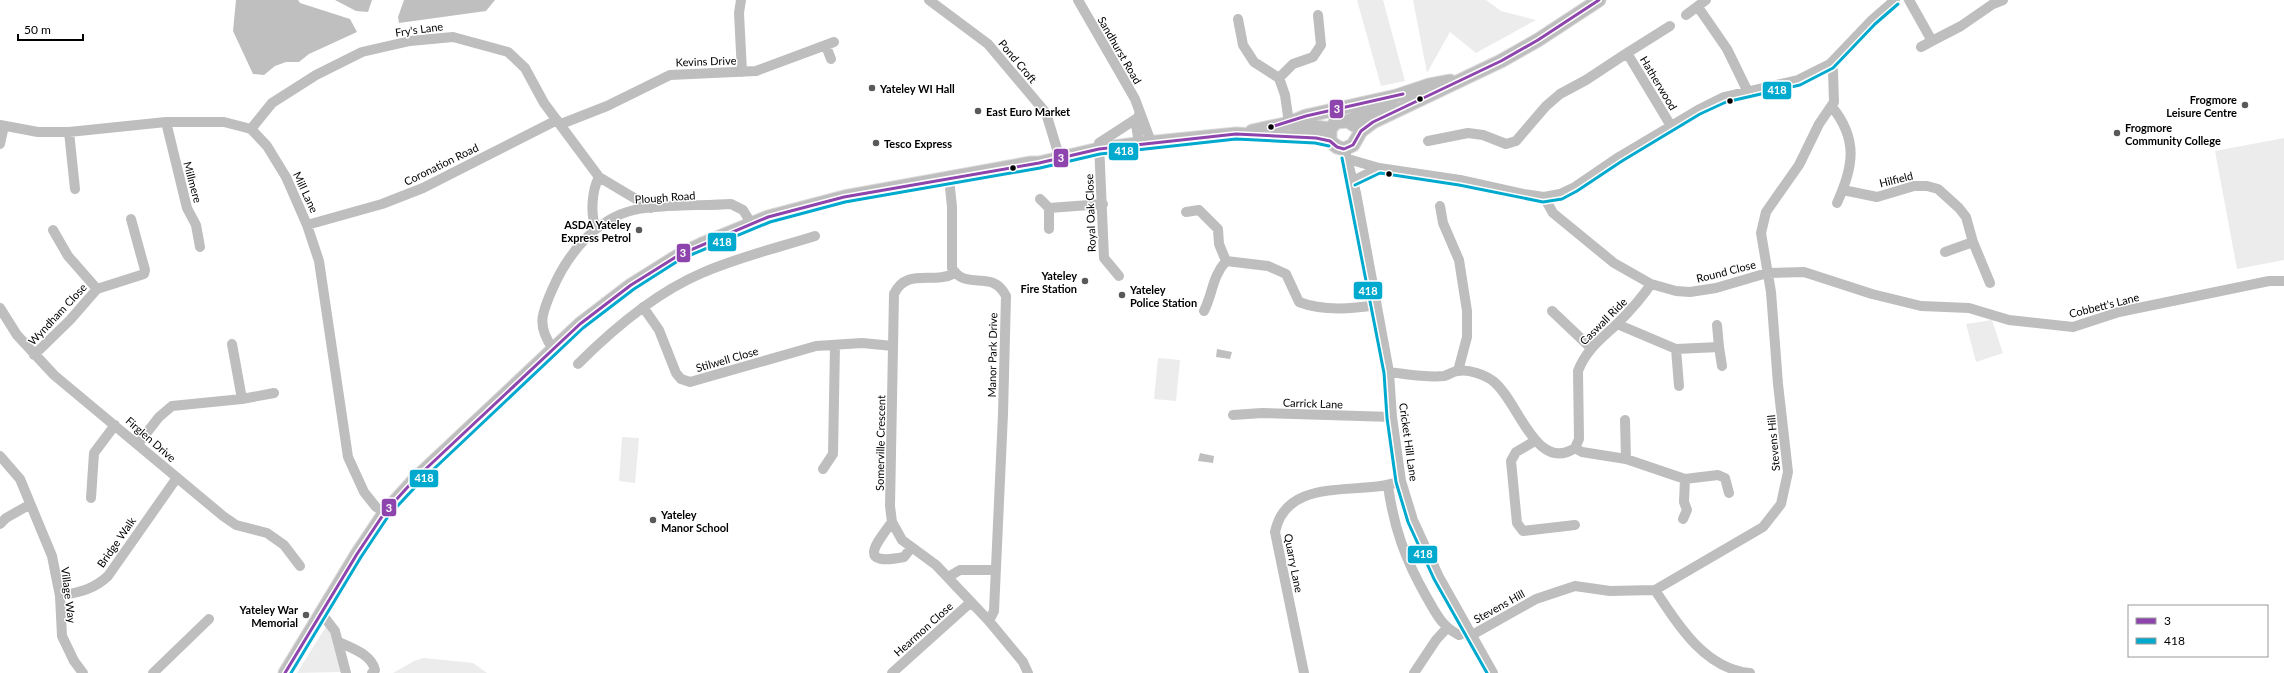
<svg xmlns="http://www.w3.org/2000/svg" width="2284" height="673" viewBox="0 0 2284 673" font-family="Lato,sans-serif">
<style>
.green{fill:#ececec}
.water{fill:#bfbfbf}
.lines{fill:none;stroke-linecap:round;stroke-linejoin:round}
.major-casing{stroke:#dbdbdb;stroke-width:15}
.minor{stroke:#bebebe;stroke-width:10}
.major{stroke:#bebebe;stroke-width:13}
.bus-1-casing{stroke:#fff;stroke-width:6}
.bus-2-casing{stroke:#fff;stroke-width:6}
.bus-1{stroke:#8e44ad;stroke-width:3}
.bus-2{stroke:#00a9ce;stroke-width:3}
.poi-dot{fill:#595959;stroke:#fff;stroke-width:1.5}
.bus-dot{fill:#000;stroke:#fff;stroke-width:1.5}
.labels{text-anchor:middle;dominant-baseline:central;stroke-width:3;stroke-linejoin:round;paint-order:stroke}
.street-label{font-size:11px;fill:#000;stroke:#fff}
.poi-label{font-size:11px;font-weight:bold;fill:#000;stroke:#fff;text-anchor:start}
.line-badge{stroke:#fff;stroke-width:1.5}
.badge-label{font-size:11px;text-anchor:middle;font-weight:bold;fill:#fff}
</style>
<rect width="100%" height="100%" fill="#fff"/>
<path class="green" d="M1357,0H1383L1405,81L1381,86Z
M1413,0H1486L1501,11L1536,20L1476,53L1450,32L1427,73Z
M2284,138V260L2237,269L2215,151Z
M1992,320L2003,353L1976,362L1966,324Z
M1158,358L1180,360L1176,401L1154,399Z
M622,437L639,438L635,483L619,481Z
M327,625L331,628L341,672L297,673Z
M424,658L473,663L487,673H393L414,661Z"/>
<path class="water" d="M236,0H298L300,3L350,19L357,32L309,54L299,62H286L275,66L264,75L253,74L233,31Z
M335,0H372L368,12L356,11Z
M404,0H495L486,11L399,23L398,17Z
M1217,349L1232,352L1230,359L1216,357Z
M1200,453L1214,456L1213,463L1198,461Z"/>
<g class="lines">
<defs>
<path id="major" d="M1348,121L1391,104
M1289,123L1330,129
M1252,131L1289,123L1306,116L1396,96L1429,85L1450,81
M1330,141V129L1336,122L1348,121L1354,125
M285,673L357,554L385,512L415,479L580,324L631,285L679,255L702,244L768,217L844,197L1031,163H1039L1099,149L1136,144L1236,134L1316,138L1330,141L1337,147L1344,149L1353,145L1361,131L1373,122L1501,61L1538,40L1599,0"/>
</defs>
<use href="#major" class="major-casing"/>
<path class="minor" d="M741,0L739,13L742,72
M929,0L988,44L1046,113L1060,159
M1078,0L1135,99L1151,142
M1909,0L1932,41L1961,26L1993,4L2003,0
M1698,7L1727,49L1748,92
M1686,15L1706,0
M1238,19L1243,45L1254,62L1279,78L1285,95L1289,123
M826,46L831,59
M1921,47L1932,41
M1627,53L1670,26
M1279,78L1293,64L1313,57L1321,45L1318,15
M1832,107C1858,139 1854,166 1837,203
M166,122L187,208L196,225L200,247
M561,124L607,106L670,75L756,71L834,42
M0,125L38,132H69L166,122H224L251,129L267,146L286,177L307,225L319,261L348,457L364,492L376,507L385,512
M251,129L272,103L316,75L362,52L410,41L453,37L508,52L525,68L544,103L599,177L651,208
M69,132L75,189
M1428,141L1468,133L1483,135L1506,144L1516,141L1546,106L1560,94L1586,80L1627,53L1671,126
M1139,143L1136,125L1139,114
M0,144L4,126
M1346,155L1356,193L1389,372L1392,417L1401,481L1413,520L1439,577L1493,673
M1348,159L1379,168L1460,180L1523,194L1544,197L1560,194L1575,187L1619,157L1698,110L1724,97L1798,80L1830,64L1872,20L1895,0
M949,178L952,207V268C966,292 992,268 1006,296L1003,414L994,611L989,621L1023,662L1028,673
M1353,181L1379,168
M1843,190L1877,197L1914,186H1927L1938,189L1959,208L1966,217L1973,242L1945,252
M1544,197L1553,213L1614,263L1651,284L1676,291L1690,292L1716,288L1767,273L1804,272L1872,294L1921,306L1969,308L2009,320L2073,327L2119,312L2269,281H2284
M1040,199L1049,208
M1440,206L1443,223L1459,260L1467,311V337L1458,371
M1186,212L1199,210L1218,229L1219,244L1226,261
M307,225L382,204L423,188L557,120
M596,228C590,214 592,190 599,177
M1049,229V208L1103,204
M53,230L68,256L97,289
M1973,242L1990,283
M955,273C933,285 907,267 894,294L890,506L892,522L902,540L936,565L989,621
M1119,276L1104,258L1099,143L1136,119
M643,307L659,330L676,373L681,379L690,382L816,346L862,343L893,346
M0,308L17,335L54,375L223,516L236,525L267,533L284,545L300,566
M1204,311C1213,293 1212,277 1226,261L1268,266L1286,274L1299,302C1322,311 1352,309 1376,305
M1552,311L1591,348
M1617,324L1676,349L1719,347L1717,325
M1719,347L1722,366
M553,349C537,326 541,315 552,290C567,255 595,219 634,210C660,204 703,206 731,204L743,210L751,223
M1676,349L1679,386
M34,355L70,320L97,289L144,274L145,270L131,219
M578,364C614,328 655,293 702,273C738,257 777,248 815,236
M1389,372C1407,374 1426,378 1444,376C1449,375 1453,371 1458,371C1469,369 1485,375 1493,381C1518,400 1536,474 1575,448L1582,452L1626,459L1685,479L1718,475L1725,478L1729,493
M242,399L274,393
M1233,415L1262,413L1392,417
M1625,420L1626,459
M1535,441L1516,452L1511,461L1517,523L1523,531L1575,525
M138,444L159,417L172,406L242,399L232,344
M1575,448L1579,439L1578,371C1586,350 1601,339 1617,324C1630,311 1641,299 1651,284
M0,456L20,479L52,556L60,596L62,636L74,661L83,673
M823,469L833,454L835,345
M1388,486C1394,528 1405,559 1426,596C1436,613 1441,626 1459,635L1469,631
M91,498L94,453L115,425
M1683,519L1687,510L1684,502L1685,479
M892,522C874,546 858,566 904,557L911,548
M0,524L6,518L29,505
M948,577L960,570H995
M1655,590C1677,624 1705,669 1750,673
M60,596C79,592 93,590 108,576L176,479
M322,614L335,631L346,673
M1472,635L1536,599L1575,586L1610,591L1655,590L1763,527L1781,504L1788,472L1778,384L1771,292L1761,233L1766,212L1799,165L1819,124L1834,102L1833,71L1830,64
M339,642C353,649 371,654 375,670L372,673
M153,673L209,619
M892,673L971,602
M1304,673L1275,532C1287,474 1361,497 1401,481
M1414,673L1436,640L1446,629"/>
<use href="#major" class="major"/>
<defs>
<path id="bus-1" d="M1271,127L1306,116L1403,94
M285,673L357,554L385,512L415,479L580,324L631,285L679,255L768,217L844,197L1039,163L1099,149L1236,134L1316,138L1330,141L1337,147L1344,149L1353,145L1361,131L1373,122L1501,61L1538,40L1599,0"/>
<path id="bus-2" d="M1342,158L1384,373L1387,418L1396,482L1408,522L1434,579L1487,673
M1355,185L1380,173L1459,185L1543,202L1562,199L1577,191L1622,161L1700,114L1726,102L1800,85L1833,68L1875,24L1898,4
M291,673L361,557L389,515L419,483L583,328L634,289L681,259L770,222L845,202L1040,168L1100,154L1236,139L1315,143L1329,146"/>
</defs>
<use href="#bus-1" class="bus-1-casing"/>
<use href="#bus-2" class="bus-2-casing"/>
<use href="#bus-1" class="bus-1"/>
<use href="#bus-2" class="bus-2"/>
</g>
<g class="poi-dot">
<circle cx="872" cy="88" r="4"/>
<circle cx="2245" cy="105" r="4"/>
<circle cx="978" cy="111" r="4"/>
<circle cx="2117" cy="133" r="4"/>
<circle cx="876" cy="143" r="4"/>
<circle cx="639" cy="230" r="4"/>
<circle cx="1085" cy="281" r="4"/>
<circle cx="1122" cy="295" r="4"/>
<circle cx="653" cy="520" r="4"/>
<circle cx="306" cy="615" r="4"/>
</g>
<g class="bus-dot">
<circle cx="1420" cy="99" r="3.5"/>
<circle cx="1730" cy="101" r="3.5"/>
<circle cx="1271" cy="127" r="3.5"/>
<circle cx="1013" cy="168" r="3.5"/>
<circle cx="1389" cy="174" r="3.5"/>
</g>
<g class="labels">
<g class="street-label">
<text transform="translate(419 29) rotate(-8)">Fry's Lane</text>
<text transform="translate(1120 50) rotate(60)">Sandhurst Road</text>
<text transform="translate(706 61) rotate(-2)">Kevins Drive</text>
<text transform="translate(1018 61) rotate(50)">Pond Croft</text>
<text transform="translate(1659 83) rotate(59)">Hatherwood</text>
<text transform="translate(441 164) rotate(-26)">Coronation Road</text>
<text transform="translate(1896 179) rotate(-14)">Hilfield</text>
<text transform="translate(193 182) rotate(75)">Millmere</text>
<text transform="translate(306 192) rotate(65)">Mill Lane</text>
<text transform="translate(665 197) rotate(-4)">Plough Road</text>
<text transform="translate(1090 213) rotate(-92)">Royal Oak Close</text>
<text transform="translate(1726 271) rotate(-14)">Round Close</text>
<text transform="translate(2104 305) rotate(-14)">Cobbett's Lane</text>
<text transform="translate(57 314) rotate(-47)">Wyndham Close</text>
<text transform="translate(1603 321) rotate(-45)">Caswall Ride</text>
<text transform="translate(992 355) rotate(-89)">Manor Park Drive</text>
<text transform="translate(727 359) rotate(-16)">Stilwell Close</text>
<text transform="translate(1313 403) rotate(2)">Carrick Lane</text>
<text transform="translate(151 439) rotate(41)">Firglen Drive</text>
<text transform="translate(1409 442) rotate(82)">Cricket Hill Lane</text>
<text transform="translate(880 443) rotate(-89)">Somerville Crescent</text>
<text transform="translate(1773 443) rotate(-95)">Stevens Hill</text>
<text transform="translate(116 542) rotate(-55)">Bridge Walk</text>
<text transform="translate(1294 563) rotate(79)">Quarry Lane</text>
<text transform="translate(69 595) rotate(83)">Village Way</text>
<text transform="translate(1499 606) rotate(-29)">Stevens Hill</text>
<text transform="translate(923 629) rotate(-42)">Hearmon Close</text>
</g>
<g class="poi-label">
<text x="880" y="88">Yateley WI Hall</text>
<text x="2237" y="99" text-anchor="end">Frogmore<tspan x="2237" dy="13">Leisure Centre</tspan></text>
<text x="986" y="111">East Euro Market</text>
<text x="2125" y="127">Frogmore<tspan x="2125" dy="13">Community College</tspan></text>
<text x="884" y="143">Tesco Express</text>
<text x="631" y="224" text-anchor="end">ASDA Yateley<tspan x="631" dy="13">Express Petrol</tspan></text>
<text x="1077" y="275" text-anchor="end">Yateley<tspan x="1077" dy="13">Fire Station</tspan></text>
<text x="1130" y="289">Yateley<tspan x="1130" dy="13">Police Station</tspan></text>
<text x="661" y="514">Yateley<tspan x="661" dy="13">Manor School</tspan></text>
<text x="298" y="609" text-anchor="end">Yateley War<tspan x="298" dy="13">Memorial</tspan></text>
</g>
</g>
<g class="line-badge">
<rect x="1762" y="81" width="30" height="19" rx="4" fill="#00a9ce"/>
<rect x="1329" y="99" width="15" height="20" rx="4" fill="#8e44ad"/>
<rect x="1108" y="142" width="31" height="19" rx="4" fill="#00a9ce"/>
<rect x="1053" y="148" width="16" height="20" rx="4" fill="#8e44ad"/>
<rect x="707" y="232" width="30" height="20" rx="4" fill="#00a9ce"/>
<rect x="676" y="243" width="15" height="20" rx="4" fill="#8e44ad"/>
<rect x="1353" y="281" width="30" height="19" rx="4" fill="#00a9ce"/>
<rect x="409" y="469" width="30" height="19" rx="4" fill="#00a9ce"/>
<rect x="381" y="498" width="16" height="19" rx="4" fill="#8e44ad"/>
<rect x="1407" y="545" width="31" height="19" rx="4" fill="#00a9ce"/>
</g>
<g class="badge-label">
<text x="1777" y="94">418</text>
<text x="1337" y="113">3</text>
<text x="1124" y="155">418</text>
<text x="1061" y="162">3</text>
<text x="722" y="246">418</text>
<text x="683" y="257">3</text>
<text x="1368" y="295">418</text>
<text x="424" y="482">418</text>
<text x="389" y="512">3</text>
<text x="1423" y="558">418</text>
</g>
<rect x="2128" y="605" width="140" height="52" fill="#ffffff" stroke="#999999"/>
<rect x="2136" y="618" width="20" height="6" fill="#8e44ad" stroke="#999999"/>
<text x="2164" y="625" font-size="12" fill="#000000">3</text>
<rect x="2136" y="638" width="20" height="6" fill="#00a9ce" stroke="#999999"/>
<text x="2164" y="645" font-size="12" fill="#000000">418</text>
<path d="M18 34v6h65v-6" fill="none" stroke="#000000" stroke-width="2"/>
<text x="24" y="34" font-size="12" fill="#000000" stroke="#ffffff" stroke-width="3" paint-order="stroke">50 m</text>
</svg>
